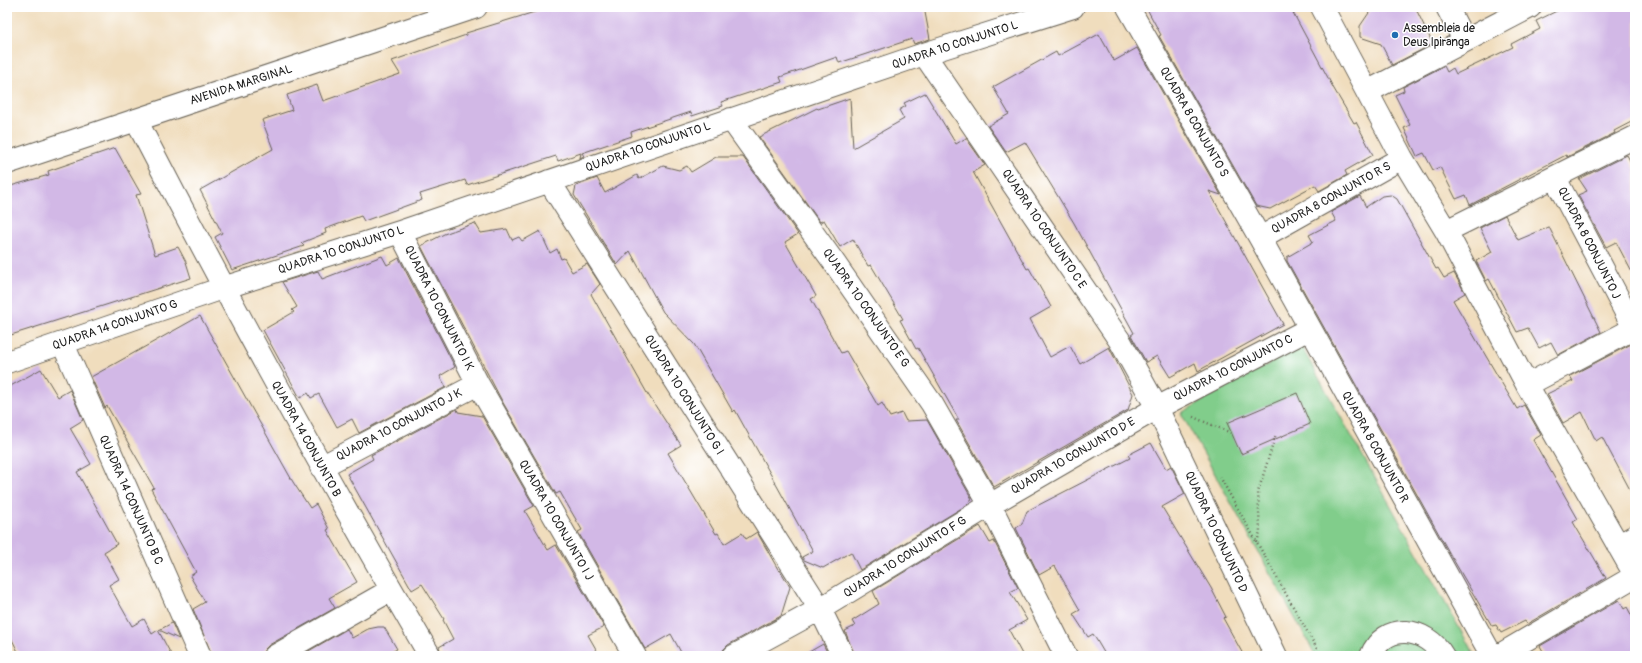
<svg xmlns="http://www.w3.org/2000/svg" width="1642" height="663" viewBox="0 0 1642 663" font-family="Pangolin,sans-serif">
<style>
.green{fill:#81cd8b;stroke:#4e7454}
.building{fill:#d2b8e6}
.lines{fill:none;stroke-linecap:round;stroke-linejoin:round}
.minor-casing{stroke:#666054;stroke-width:24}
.path{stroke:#666054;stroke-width:2.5;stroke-dasharray:1 3;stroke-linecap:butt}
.minor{stroke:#fff;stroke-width:22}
.poi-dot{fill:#1f6fb2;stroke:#fff;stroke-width:1.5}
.labels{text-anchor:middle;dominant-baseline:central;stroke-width:3;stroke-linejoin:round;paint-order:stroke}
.poi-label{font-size:12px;fill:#1c1c1c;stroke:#fff;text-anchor:start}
.street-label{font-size:12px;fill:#1c1c1c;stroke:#fff}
</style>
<rect width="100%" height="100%" fill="#fff"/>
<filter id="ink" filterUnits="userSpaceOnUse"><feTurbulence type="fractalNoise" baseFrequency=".025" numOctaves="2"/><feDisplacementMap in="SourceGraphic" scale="8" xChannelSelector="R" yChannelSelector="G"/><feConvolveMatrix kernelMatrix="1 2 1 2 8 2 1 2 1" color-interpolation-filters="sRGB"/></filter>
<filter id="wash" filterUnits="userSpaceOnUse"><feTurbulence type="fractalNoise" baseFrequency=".012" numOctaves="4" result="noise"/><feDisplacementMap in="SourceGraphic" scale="16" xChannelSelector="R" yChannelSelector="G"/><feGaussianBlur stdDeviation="0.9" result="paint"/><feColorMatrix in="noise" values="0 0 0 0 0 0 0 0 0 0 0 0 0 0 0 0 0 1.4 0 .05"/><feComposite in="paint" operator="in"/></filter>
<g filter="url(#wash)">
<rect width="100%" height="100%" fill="#f0ddbd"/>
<path class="green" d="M1301,346L1475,656H1316L1181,413Z"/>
<g id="blocks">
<path class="building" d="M551,7H924L930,39L914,44L912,39L839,63L837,57L780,77L782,82L721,102L723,106L692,116L691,112L631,132L632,136L582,153L584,156L580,158L581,153L558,161L556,156L467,185L465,180L420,194L422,200L364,221L361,216L325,229L326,233L301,243L304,246L232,270L215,237L222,233L200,190L273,149L262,120L292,110L287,95L317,85L323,101L400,74L392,61L466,35V33Z
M1146,7H1290L1334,89L1354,123L1356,122L1373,155L1345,171L1347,175L1319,191L1315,185L1270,209L1256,206L1159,36L1161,35Z
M1373,7H1415L1433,44L1392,65L1381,44L1360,37V26Z
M1565,7H1635V120L1614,131L1615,133L1567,157L1566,155L1470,205L1466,195L1456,199L1440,167L1433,170L1424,153L1417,156L1404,128L1410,125L1395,95L1404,91L1403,87L1444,66L1447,72L1453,68L1456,74L1513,47L1511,44L1540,29L1536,21Z
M1099,34L1114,61L1137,48L1221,195L1209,191L1283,324L1198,371L1195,363L1170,377L1157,356L1146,362L1131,335L1134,333L1074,223L1025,142L1006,152L988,126L1009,114L993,87L1056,52L1058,56Z
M925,93L956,144L966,138L985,165L973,172L1027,269L1029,268L1051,307L1030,319L1050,357L1070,346L1080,364L1109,347L1133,394L1128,410L994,487L956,420H959L918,348L916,349L900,320L903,319L871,265L868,266L853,239L840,247L824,220L820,222L759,137L817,108L818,109L850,98L853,148L904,119L899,110L906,106L904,103Z
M115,148L141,194L136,195L155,255L178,247L186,262L191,278L11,335L7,321V187L49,175L48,171Z
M1627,155L1635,170V278L1616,242L1606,247L1578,195L1587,191L1579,179Z
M716,157H743L798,234L785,242L816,296L811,299L841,353L846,351L878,406L882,403L890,417L902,413L906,421L927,420L972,499L969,501L970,503L860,570L851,552L823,568L804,560L802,557L813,551L735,410L733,412L694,344L663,312L630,251L617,265L574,195L576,186L597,178L605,193L637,175L639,179L663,166L679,170L687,166L691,172Z
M1391,195L1397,199L1436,269L1438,268L1444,278L1454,273L1465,293L1453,300L1517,409L1524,405L1541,435L1533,440L1578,519L1573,522L1606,578L1527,624L1525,621L1501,633L1496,625L1492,626L1450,554L1287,261V257L1313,242L1309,235L1336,221L1331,212L1360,196L1366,207L1382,196Z
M1505,215L1518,240L1549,227L1601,332L1558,355L1551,342L1539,348L1528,328L1517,332L1489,279L1486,281L1476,261L1492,252L1480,228Z
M475,223L481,233L507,229L512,240L519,237L522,241L540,231L550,253L557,249L561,259L564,258L572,272L587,264L600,284L591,294L647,393L681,445L668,453L716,534L718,533L724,544L742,533L746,539L757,532L779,571L780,570L790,587L781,616L728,645L723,650L722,656H683L671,634L645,649L578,532L582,530L560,492L556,494L502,401L421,246L444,234Z
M382,256L387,265L399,258L455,367L440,376L446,387L359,433L352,419L337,427L319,394L311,398L308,393L300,398L263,330L294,312L292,310L297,307L282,282L318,271L322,279Z
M200,316L293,482L310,508L316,504L329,529L327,530L357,582L329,598L335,608L269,645L264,650L263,656L212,655L193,609L205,602L190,576L196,572L151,489L154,488L107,406L105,408L91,377Z
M1635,342V499L1602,437L1596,441L1582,412L1563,423L1547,394L1573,381L1570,376Z
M41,369L58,397L70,390L83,420L70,428L91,464L77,472L117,544L104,552L119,579L109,585L132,626L144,619L152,634L158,630L172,656H20L7,629V388Z
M1297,393L1310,424L1241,454L1227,423Z
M457,409L458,412L482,416L534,506L525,511L548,550L556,545L604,627L588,635L600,656H442L439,647L453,639L443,620L444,619L422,584L412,590L347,474L373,459L371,455Z
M1151,443L1166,469L1171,466L1185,494L1162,507L1211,588L1226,617L1223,618L1244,656H1106L1093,634L1088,637L1073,614L1080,610L1055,566L1039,575L1016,528L1022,524L1027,511L1130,458L1128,455Z
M980,526L990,543L994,541L1018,588L1010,592L1027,620L1009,630L1023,656H855L845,631L855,626L852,621L879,604L873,591Z
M1619,600L1624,609L1627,607L1635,622V656H1546L1540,646Z
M172,623L179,639L159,630Z
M378,627H384L397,649L384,656H300L347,629L352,638L368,629Z
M823,644L829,656H802Z"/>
</g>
</g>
<g filter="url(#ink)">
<use href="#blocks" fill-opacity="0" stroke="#666054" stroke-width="1"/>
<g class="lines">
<defs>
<path id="minor" d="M1128,7L1260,238L1492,656
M1322,7L1402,158L1446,231L1527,385L1635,575
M1447,7L1464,40
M924,54L1120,341L1157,408L1276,656
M1367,92L1530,7
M731,119L833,261L932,404L990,505L1066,656
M136,120C230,302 327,480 430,656
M7,163L476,7
M1555,178L1634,328
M549,181L820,609L843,656
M1446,231L1635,137
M400,232L478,384L635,656
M1260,238L1402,158
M63,344L200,656
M7,362L223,288L400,232L924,54L1073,7
M1527,385L1635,328
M321,467L478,384
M1618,546L1635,536
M275,656L391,590
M734,656L820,609L990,505L1157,408L1309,329
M1371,656C1385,621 1426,627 1443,656
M1498,656L1635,576"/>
</defs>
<use href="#minor" class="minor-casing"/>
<path class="path" d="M1193,417L1231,433
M1220,477L1321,656
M1257,542L1260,532L1258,492L1276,434"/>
<use href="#minor" class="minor"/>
</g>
</g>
<circle class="poi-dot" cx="1395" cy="35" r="4"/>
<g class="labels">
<g class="poi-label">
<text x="1403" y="28">Assembleia de<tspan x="1403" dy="14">Deus Ipiranga</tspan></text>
</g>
<g class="street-label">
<text transform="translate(955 45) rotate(-18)">QUADRA 10 CONJUNTO L</text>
<text transform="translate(241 85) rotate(-18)">AVENIDA MARGINAL</text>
<text transform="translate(1194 122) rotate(60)">QUADRA 8 CONJUNTO S</text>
<text transform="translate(648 147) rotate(-19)">QUADRA 10 CONJUNTO L</text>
<text transform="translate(1331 198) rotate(-29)">QUADRA 8 CONJUNTO R S</text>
<text transform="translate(1044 229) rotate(56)">QUADRA 10 CONJUNTO C E</text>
<text transform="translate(1589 243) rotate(63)">QUADRA 8 CONJUNTO J</text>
<text transform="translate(341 250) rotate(-18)">QUADRA 10 CONJUNTO L</text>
<text transform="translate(439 308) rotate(63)">QUADRA 10 CONJUNTO I K</text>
<text transform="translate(866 308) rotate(55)">QUADRA 10 CONJUNTO E G</text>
<text transform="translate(115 325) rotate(-19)">QUADRA 14 CONJUNTO G</text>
<text transform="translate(1233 368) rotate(-27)">QUADRA 10 CONJUNTO C</text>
<text transform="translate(684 395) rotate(58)">QUADRA 10 CONJUNTO G I</text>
<text transform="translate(399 425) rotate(-28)">QUADRA 10 CONJUNTO J K</text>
<text transform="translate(306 439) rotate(61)">QUADRA 14 CONJUNTO B</text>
<text transform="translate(1375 447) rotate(61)">QUADRA 8 CONJUNTO R</text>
<text transform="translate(1073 456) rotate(-30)">QUADRA 10 CONJUNTO D E</text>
<text transform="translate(131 500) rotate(66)">QUADRA 14 CONJUNTO B C</text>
<text transform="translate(556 520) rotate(60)">QUADRA 10 CONJUNTO I J</text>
<text transform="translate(1216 532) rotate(65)">QUADRA 10 CONJUNTO D</text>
<text transform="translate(905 557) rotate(-32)">QUADRA 10 CONJUNTO F G</text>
</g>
</g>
<rect width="1642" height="663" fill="none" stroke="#fff" stroke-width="24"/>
</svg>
